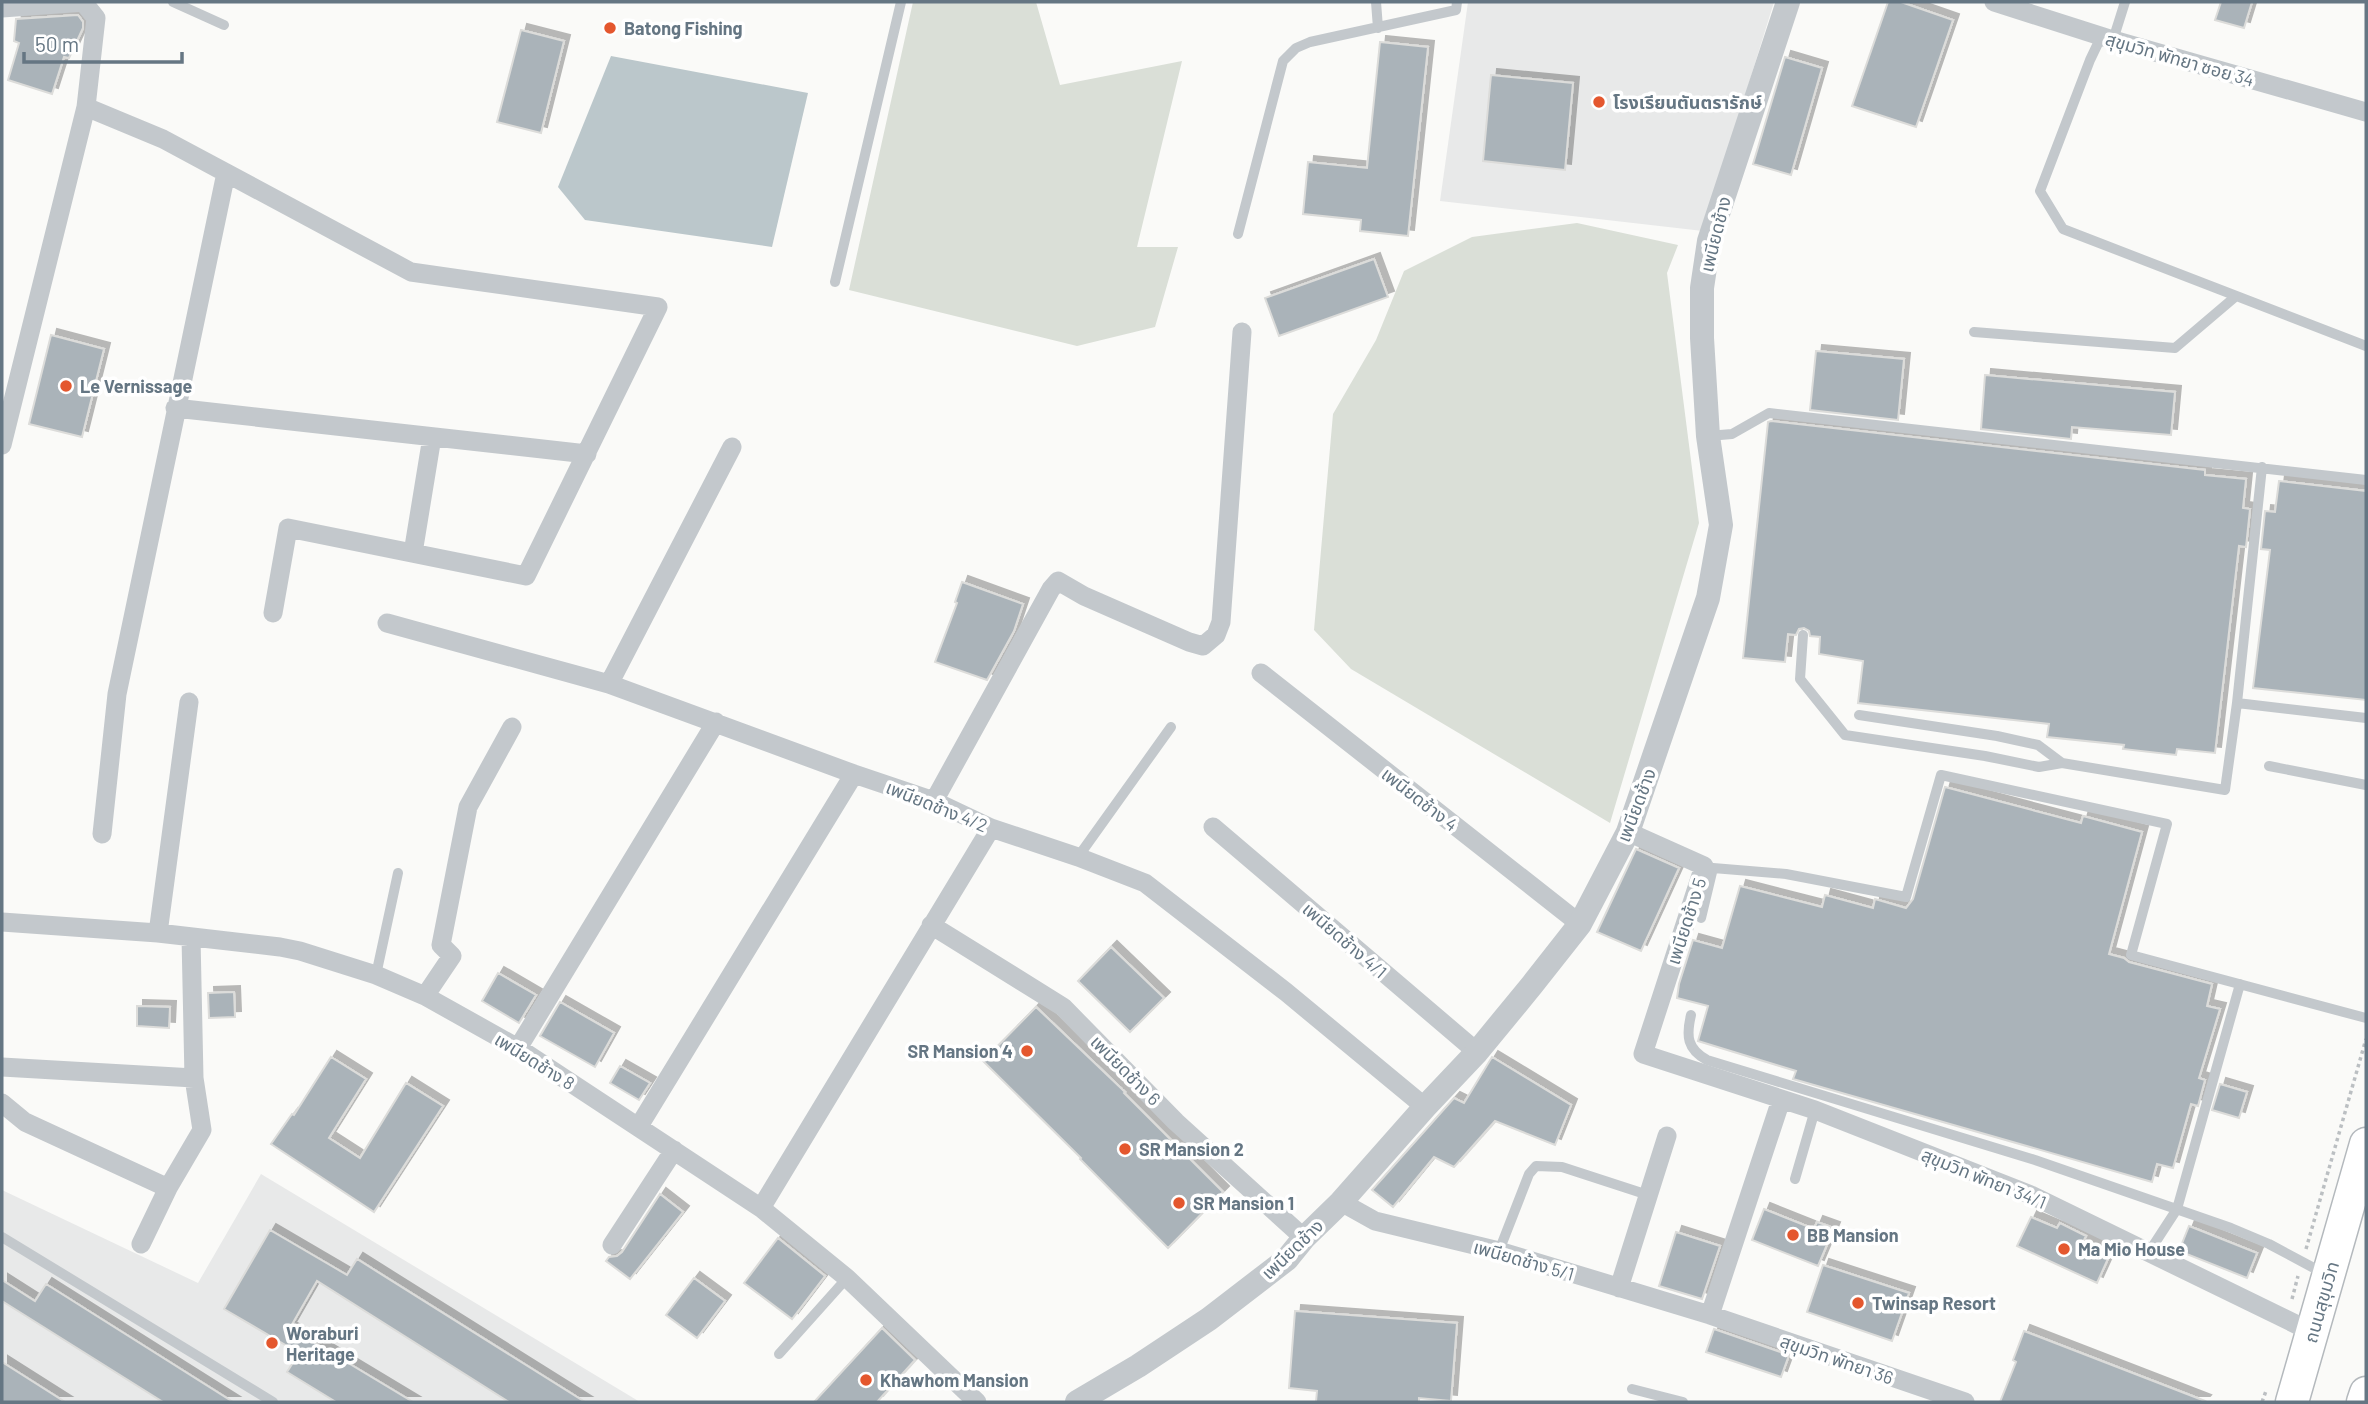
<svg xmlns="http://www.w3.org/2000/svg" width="2368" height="1404" viewBox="0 0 2368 1404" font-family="Barlow,'Noto Sans Thai',sans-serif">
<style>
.built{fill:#e8e9e9}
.green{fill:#dadfd7}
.water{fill:#bbc7cb}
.building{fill:#aab3b9;stroke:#dcdcda;stroke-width:2;filter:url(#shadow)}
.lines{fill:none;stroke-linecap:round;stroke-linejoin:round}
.trunk-casing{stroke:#b4b9bd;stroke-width:35}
.path{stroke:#bbbfc2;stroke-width:3.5;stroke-dasharray:3.5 3.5;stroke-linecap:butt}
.service{stroke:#c3c8cc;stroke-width:10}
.minor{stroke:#c3c8cc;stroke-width:19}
.tertiary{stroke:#c3c8cc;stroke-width:24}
.trunk{stroke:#fff;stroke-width:32}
.poi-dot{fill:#e4572e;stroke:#fff;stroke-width:2.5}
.labels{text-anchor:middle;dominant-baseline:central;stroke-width:7;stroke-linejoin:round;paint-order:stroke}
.poi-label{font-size:18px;font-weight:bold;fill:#657683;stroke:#fff;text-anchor:start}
.street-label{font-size:18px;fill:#657683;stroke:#fff}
</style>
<defs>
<filter id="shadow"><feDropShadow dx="6" dy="-6" stdDeviation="0" flood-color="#0004"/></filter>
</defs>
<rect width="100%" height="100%" fill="#fafaf8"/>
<path class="built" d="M1468,2H1774L1703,231L1440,201Z
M261,1174L640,1402H2V1190L198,1283Z"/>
<path class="green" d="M913,2H1036L1060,85L1182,61L1137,247H1178L1155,327L1077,346L849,290Z
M1577,223L1678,245L1667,273L1699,523L1610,823L1351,669L1314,630L1333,414L1376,340L1404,271L1472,237Z"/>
<path class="water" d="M611,56L808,93L772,247L585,220L558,187Z"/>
<path class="building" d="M1888,2H1901L1953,20L1916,127L1852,106Z
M2221,2H2252L2244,28L2215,20Z
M78,15L83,22V28L69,58L64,57L52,94L8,80L19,43L14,41L16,19Z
M521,30L564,41L541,133L497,122Z
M1380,42L1428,47L1408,236L1360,231L1361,220L1303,214L1308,162L1367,168Z
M1785,57L1822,68L1791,175L1753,164Z
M1491,75L1573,83L1565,170L1483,161Z
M1374,259L1388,297L1279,336L1265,298Z
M51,335L104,349L82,437L29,424Z
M1816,351L1904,359L1898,420L1810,410Z
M1985,375L2175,392L2171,435L2072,427L2071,439L1981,429Z
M1771,421L2205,470V475L2246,479L2243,508L2250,509L2246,547L2239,546L2215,753L2177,749L2176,755L2123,749L2124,745L2047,737L2049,724L1858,703L1863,661L1819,654L1820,637L1810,636L1809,631L1804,628L1799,629L1796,635L1788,634L1785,662L1743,658L1768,422Z
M2279,481L2366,491V700L2253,688L2270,550L2261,549L2265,511L2275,512Z
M962,582L1023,604L1014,631L987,680L935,662L957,603L955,602Z
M1945,787L2081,823L2083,816L2142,832L2109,954L2124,958L2129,962L2212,984L2207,1006L2220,1009L2199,1078L2205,1080L2198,1106L2191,1104L2173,1168L2157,1164L2152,1182L1793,1079L1796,1071L1698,1041L1708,1006L1677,998L1679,984L1693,940L1722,948L1740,886L1822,907L1825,895L1873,908L1875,899L1906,908L1913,899Z
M1636,849L1679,868L1641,951L1597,932Z
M1111,947L1164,998L1130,1032L1078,981Z
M498,973L536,995L519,1023L482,1001Z
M234,992L235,1017L209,1018L208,993Z
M560,1002L614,1033L595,1067L540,1036Z
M137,1006L170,1007L169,1028L137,1026Z
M1036,1007L1125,1092L1124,1093L1223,1192L1168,1248L1080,1159L1081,1158L983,1061Z
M331,1057L366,1079L329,1138L360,1158L406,1083L443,1106L374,1212L271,1144L292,1114L294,1115Z
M1492,1057L1571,1105L1555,1145L1495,1121L1454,1167L1434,1157L1393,1207L1372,1190L1454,1098L1464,1103Z
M620,1066L650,1083L639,1100L610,1083Z
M2220,1084L2247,1092L2239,1118L2212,1110Z
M660,1194L683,1212L630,1279L606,1261L609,1257L617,1256L622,1252Z
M1764,1209L1814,1229L1817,1222L1834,1228L1818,1266L1752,1240Z
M2031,1217L2057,1228L2060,1223L2086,1236L2084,1240L2111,1252L2097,1283L2017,1246Z
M2189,1226L2257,1253L2247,1278L2179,1251Z
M270,1230L347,1275L357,1259L585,1402H509L317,1281L290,1328L413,1402H336L287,1372L299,1353L224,1309Z
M1676,1232L1720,1246L1702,1299L1659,1286Z
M778,1238L825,1276L792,1319L744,1283Z
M1823,1265L1909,1293L1892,1341L1807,1312Z
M694,1278L725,1301L697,1338L666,1315Z
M2,1280L35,1301L46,1284L233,1402H163L2,1301Z
M1295,1311L1457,1323L1451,1401L1419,1398V1402H1316L1317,1391L1289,1388Z
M882,1328L915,1360L877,1402H814Z
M1714,1329L1789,1355L1781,1377L1706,1352Z
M2024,1331L2205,1401L2204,1402H2000L2016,1362L2013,1360Z
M2,1362L65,1402H2Z"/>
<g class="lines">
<defs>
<path id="trunk" d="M2292,1402L2366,1144
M2363,1402L2366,1393"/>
</defs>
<use href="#trunk" class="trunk-casing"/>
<path class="path" d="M2306,1249L2366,1039
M2292,1299L2298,1276
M2262,1402L2266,1391"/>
<path class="service" d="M173,2L224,25
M1376,2L1378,28
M2101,37L2090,60L2040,191L2063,229L2366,346
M2113,40L2125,2
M1238,234L1283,61L1296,48L1310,42L1456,10L1457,2
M835,282L901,2
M1974,332L2175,348L2235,297
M1708,436L1732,434L1769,413L2366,480
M1803,635L1800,679L1845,735L1985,756L2039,767L2062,763L2225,790L2237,703L2366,718
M2237,703L2262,467
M1859,715L1997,736L2038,745L2062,763
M2269,766L2366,785
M1078,857L1171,727
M1701,918L1713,868L1786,874L1906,897L1941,775L2167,824L2131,955L2366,1018
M376,975L398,873
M1691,1015C1686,1036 1687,1049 1707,1060L2035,1160L2231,1228L2269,1244L2325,1274
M1795,1179L1815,1110
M2,1237L273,1402
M1499,1251L1529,1174L1536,1166L1562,1167L1648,1195
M2149,1252L2177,1209L2240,984
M779,1354L847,1278
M1632,1389L1683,1402"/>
<path class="minor" d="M1994,2L2113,40L2366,112
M2,8L85,2
M86,107L163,139L411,272L658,307L526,576L288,528L273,613
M175,408L587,454
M2,445L86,107L96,18L84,3
M413,553L432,437
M387,623L609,684L854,774L934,801L991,828L1078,857L1145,883L1286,992L1425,1107
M1261,673L1580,924
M609,684L732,447
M934,801L1051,589L1058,581L1084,596L1189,642L1203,646L1216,635L1221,622L1242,332
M1213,827L1477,1052
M1628,832L1704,866L1643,1054L1815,1110L2031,1195L2312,1332
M102,834L117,694L226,173
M2,922L158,933L280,947L300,951L376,975L425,996L518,1048L761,1208L847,1278L977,1402
M931,925L1063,1007L1176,1122L1304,1238
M158,933L189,702
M425,996L452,956L441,945L468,807L512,727
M518,1048L716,722
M2,1067L194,1078
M2,1103L25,1122L168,1188
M639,1126L854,774
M1341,1202L1375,1221L1499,1251L1710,1315L1965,1402
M761,1208L991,828
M141,1244L168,1188L202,1130L194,1078L191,937
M612,1245L674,1150
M1619,1288L1667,1136
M1710,1315L1781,1100"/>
<path class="tertiary" d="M1077,1402L1138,1366L1209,1319L1287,1259L1304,1238L1341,1202L1425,1107L1477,1052L1532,985L1580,924L1628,832L1708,598L1721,525L1708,436L1702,338V288L1709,241L1788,2"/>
<use href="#trunk" class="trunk"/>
</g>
<g class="poi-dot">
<circle cx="610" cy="28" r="7"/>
<circle cx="1599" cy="102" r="7"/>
<circle cx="66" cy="386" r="7"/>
<circle cx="1027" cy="1051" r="7"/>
<circle cx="1125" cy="1149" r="7"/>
<circle cx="1179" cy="1203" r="7"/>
<circle cx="1793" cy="1235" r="7"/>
<circle cx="2064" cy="1249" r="7"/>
<circle cx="1858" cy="1303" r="7"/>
<circle cx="272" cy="1343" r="7"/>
<circle cx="866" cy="1380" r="7"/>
</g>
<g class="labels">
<g class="poi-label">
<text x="624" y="28">Batong Fishing</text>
<text x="1613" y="102">โรงเรียนตันตรารักษ์</text>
<text x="80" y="386">Le Vernissage</text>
<text x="1013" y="1051" text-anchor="end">SR Mansion 4</text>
<text x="1139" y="1149">SR Mansion 2</text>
<text x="1193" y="1203">SR Mansion 1</text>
<text x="1807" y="1235">BB Mansion</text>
<text x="2078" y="1249">Ma Mio House</text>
<text x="1872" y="1303">Twinsap Resort</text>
<text x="286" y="1333">Woraburi<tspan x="286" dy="21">Heritage</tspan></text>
<text x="880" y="1380">Khawhom Mansion</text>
</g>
<g class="street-label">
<text transform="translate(2180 59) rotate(16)">สุขุมวิท พัทยา ซอย 34</text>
<text transform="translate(1715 234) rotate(-76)">เพนียดช้าง</text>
<text transform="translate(1420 799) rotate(38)">เพนียดช้าง 4</text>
<text transform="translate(1636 805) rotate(-69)">เพนียดช้าง</text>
<text transform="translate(937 806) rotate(22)">เพนียดช้าง 4/2</text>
<text transform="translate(1686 921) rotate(-72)">เพนียดช้าง 5</text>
<text transform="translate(1345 940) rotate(41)">เพนียดช้าง 4/1</text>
<text transform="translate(535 1061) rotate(32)">เพนียดช้าง 8</text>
<text transform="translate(1126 1070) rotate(45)">เพนียดช้าง 6</text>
<text transform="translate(1984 1178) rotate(22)">สุขุมวิท พัทยา 34/1</text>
<text transform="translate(1292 1249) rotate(-44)">เพนียดช้าง</text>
<text transform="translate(1524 1260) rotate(16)">เพนียดช้าง 5/1</text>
<text transform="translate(2321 1302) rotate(-74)">ถนนสุขุมวิท</text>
<text transform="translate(1837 1359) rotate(19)">สุขุมวิท พัทยา 36</text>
</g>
</g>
<rect width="2368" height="1404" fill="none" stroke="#657683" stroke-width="7"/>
<path d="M24 52v10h158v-10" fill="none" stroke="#657683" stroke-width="3.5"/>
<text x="35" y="52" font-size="21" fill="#657683" stroke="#ffffff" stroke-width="5" paint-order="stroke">50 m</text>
</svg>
